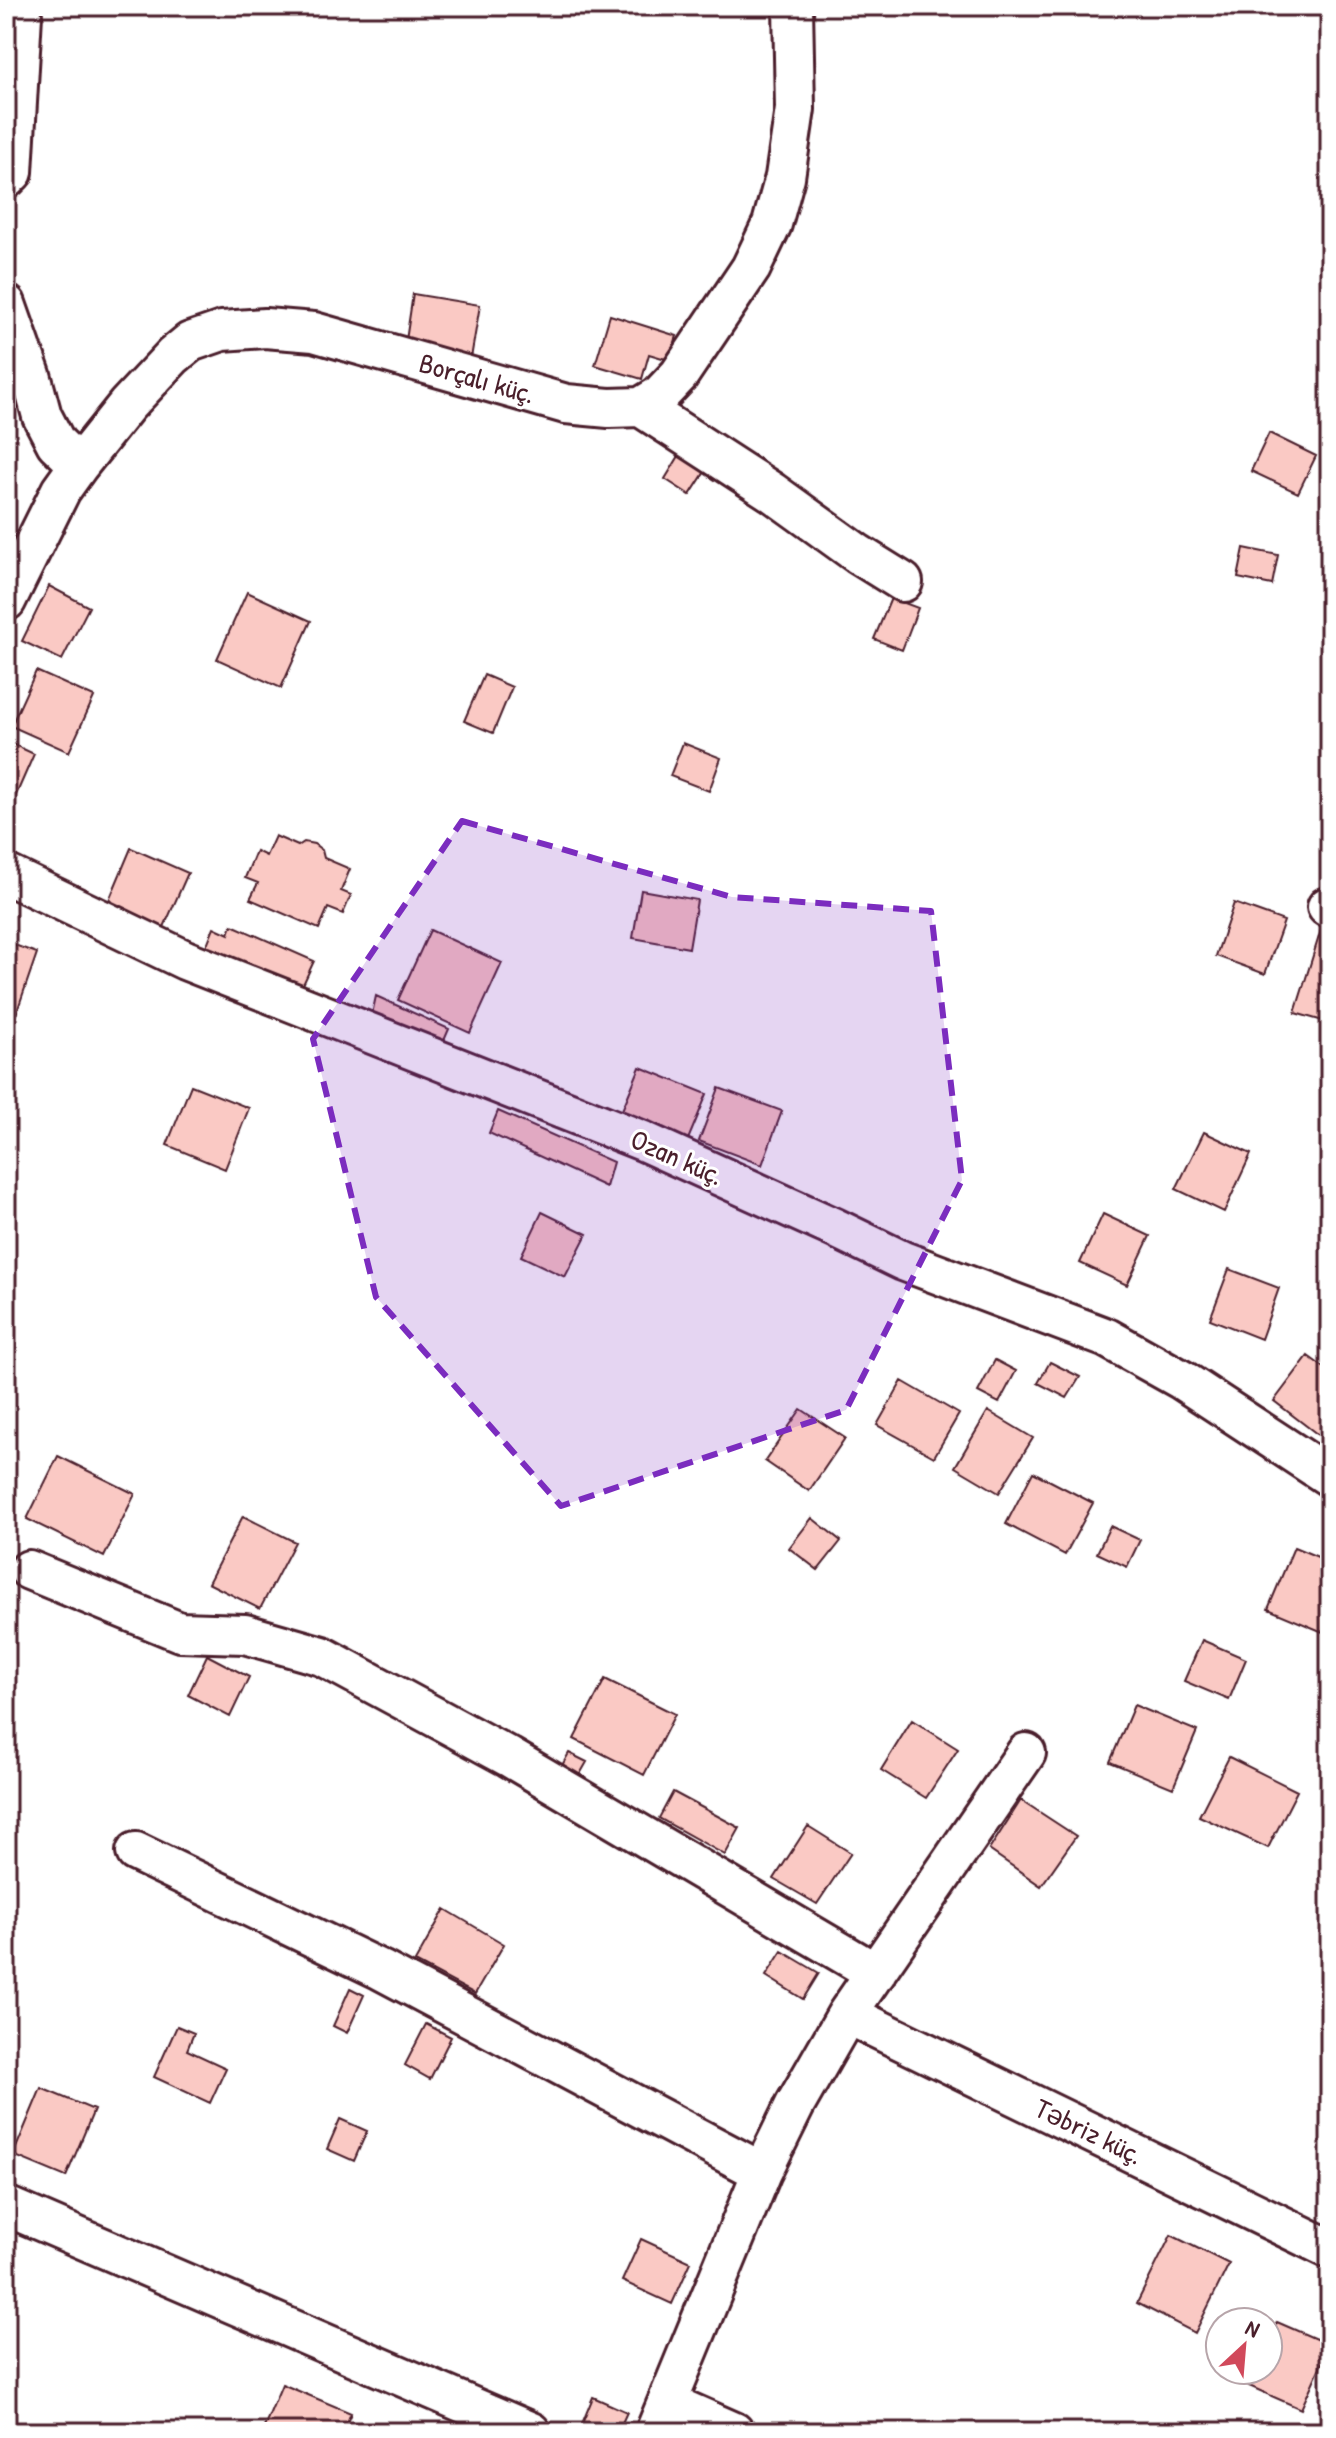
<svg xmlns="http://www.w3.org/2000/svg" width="1336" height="2438" viewBox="0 0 1336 2438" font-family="'Patrick Hand',sans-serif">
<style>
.building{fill:#fac9c4;stroke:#4a1f2b;stroke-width:2}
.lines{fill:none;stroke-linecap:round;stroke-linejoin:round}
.street-casing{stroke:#4a1f2b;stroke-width:44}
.street{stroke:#fff;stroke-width:38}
.marked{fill:#7b2cbf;fill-opacity:0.2;stroke:#7b2cbf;stroke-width:6;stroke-dasharray:16 10;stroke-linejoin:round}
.labels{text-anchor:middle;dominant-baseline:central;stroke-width:6;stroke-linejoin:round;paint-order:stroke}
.street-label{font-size:28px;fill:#4a1f2b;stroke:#fff}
</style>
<rect width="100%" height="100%" fill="#fff"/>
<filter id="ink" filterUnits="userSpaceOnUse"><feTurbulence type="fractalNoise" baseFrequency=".0125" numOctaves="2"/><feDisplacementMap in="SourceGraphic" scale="16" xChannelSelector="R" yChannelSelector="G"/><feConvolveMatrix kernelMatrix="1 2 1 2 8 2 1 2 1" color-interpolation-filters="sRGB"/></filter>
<g filter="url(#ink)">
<path class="building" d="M413,294L480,305L470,364L405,347Z
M610,315L677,336L669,360L649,354L642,379L595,365Z
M1269,433L1316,456L1298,493L1251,471Z
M682,451L708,467L690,495L665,479Z
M1244,548L1278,555L1272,585L1238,578Z
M49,586L89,607L62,660L22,641Z
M247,592L311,621L281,688L217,659Z
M891,598L918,608L902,650L874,639Z
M36,671L94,697L69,752L11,726Z
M484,675L512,687L493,733L464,721Z
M6,741L34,754L6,818Z
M683,743L721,758L709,791L670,776Z
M275,836L298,846L304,842L314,844L322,850L324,858L350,869L341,891L351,895L343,914L328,908L319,929L250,899L258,883L245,878L256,851L266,856Z
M131,848L188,873L161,934L105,910Z
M641,890L697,900L689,948L633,938Z
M1234,903L1284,921L1265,974L1216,956Z
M232,925L314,961L300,991L204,952L214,927L229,934Z
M430,930L502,963L470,1033L398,1000Z
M1321,930L1330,932V1023L1295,1013Z
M6,942L37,953L13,1023L6,1020Z
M376,996L449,1029L440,1050L371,1019Z
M640,1067L707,1094L687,1142L620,1115Z
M191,1085L249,1108L225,1169L167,1145Z
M719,1088L782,1111L762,1165L699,1141Z
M498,1111L613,1162L606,1187L489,1133Z
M1204,1132L1251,1154L1224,1212L1176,1189Z
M542,1212L587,1234L565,1277L521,1256Z
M1103,1214L1150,1236L1127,1285L1080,1263Z
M1229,1269L1279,1288L1261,1339L1210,1319Z
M1308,1356L1330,1372V1444L1274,1401Z
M995,1360L1016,1371L999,1403L978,1392Z
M1050,1362L1080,1377L1067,1398L1038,1383Z
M902,1381L959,1414L934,1457L877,1425Z
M801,1409L845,1438L809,1491L765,1461Z
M988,1411L1033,1438L999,1493L955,1467Z
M58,1456L135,1494L104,1557L27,1519Z
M1033,1472L1093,1503L1065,1555L1006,1524Z
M243,1516L295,1542L260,1609L208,1583Z
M812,1518L841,1541L818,1570L789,1548Z
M1110,1526L1140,1540L1127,1567L1097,1553Z
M1294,1547L1330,1562V1635L1268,1609Z
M1202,1640L1246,1659L1229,1700L1184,1681Z
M207,1655L249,1677L230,1717L188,1695Z
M605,1679L675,1714L644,1775L574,1739Z
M1134,1705L1197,1731L1173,1788L1110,1762Z
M912,1720L958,1749L926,1798L881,1770Z
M569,1753L587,1762L579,1776L561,1767Z
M1229,1757L1297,1791L1268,1848L1199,1816Z
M673,1792L740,1828L725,1855L659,1818Z
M1021,1800L1076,1836L1041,1886L989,1850Z
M808,1826L851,1853L817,1904L774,1879Z
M445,1909L504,1944L475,1994L415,1962Z
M782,1951L819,1973L803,1999L766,1976Z
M350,1988L364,1995L347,2033L333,2026Z
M426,2024L451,2037L430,2079L405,2065Z
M177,2026L194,2033L187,2050L226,2068L210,2103L154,2077Z
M41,2088L94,2110L66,2177L13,2155Z
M340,2119L367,2131L354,2161L327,2149Z
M1171,2235L1229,2264L1195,2333L1137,2303Z
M641,2239L691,2262L672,2304L622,2281Z
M1277,2322L1330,2345L1301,2409L1249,2386L1256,2370H1268V2343Z
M282,2384L351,2413L343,2432H262Z
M593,2397L627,2412L618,2432L579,2431Z"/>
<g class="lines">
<defs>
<path id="street" d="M6,179L13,172L22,15
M6,304L31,375L42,416L56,443L79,465
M641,407L772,492L858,554L903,582
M6,601L61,490L79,465L127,405L173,356L190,342L222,331L265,328L314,332L566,404L609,408L641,407L659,396L679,375L751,268L772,224L785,177L795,109L793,6
M6,874L185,960L643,1141L835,1228L903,1261L1107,1338L1182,1380L1330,1477
M1327,907L1330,908
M29,1570L180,1632L245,1634L322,1656L509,1757L876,1973
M136,1852L381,1970L762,2172
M847,2014L1330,2249
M6,2206L531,2432
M668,2403L734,2432
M655,2432L762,2172L795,2105L847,2014L1026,1753"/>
</defs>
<use href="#street" class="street-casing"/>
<use href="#street" class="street"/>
</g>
</g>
<path class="marked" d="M462,821L732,897L931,911L962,1180L846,1410L561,1506L376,1297L313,1039Z"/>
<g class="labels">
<g class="street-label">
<text transform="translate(477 378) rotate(16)">Borçalı küç.</text>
<text transform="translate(677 1157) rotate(24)">Ozan küç.</text>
<text transform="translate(1089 2131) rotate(26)">Təbriz küç.</text>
</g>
</g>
<rect width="1336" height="2438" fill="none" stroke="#fff" stroke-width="32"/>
<rect x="16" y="16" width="1304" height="2406" fill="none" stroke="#4a1f2b" stroke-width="3" filter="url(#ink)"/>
<g transform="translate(1244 2346) rotate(26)"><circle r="38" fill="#ffffff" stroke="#b7a5aa" stroke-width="2"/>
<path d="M0-6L14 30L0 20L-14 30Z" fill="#d1495b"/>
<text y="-12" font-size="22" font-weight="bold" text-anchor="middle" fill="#4a1f2b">N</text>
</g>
</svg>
